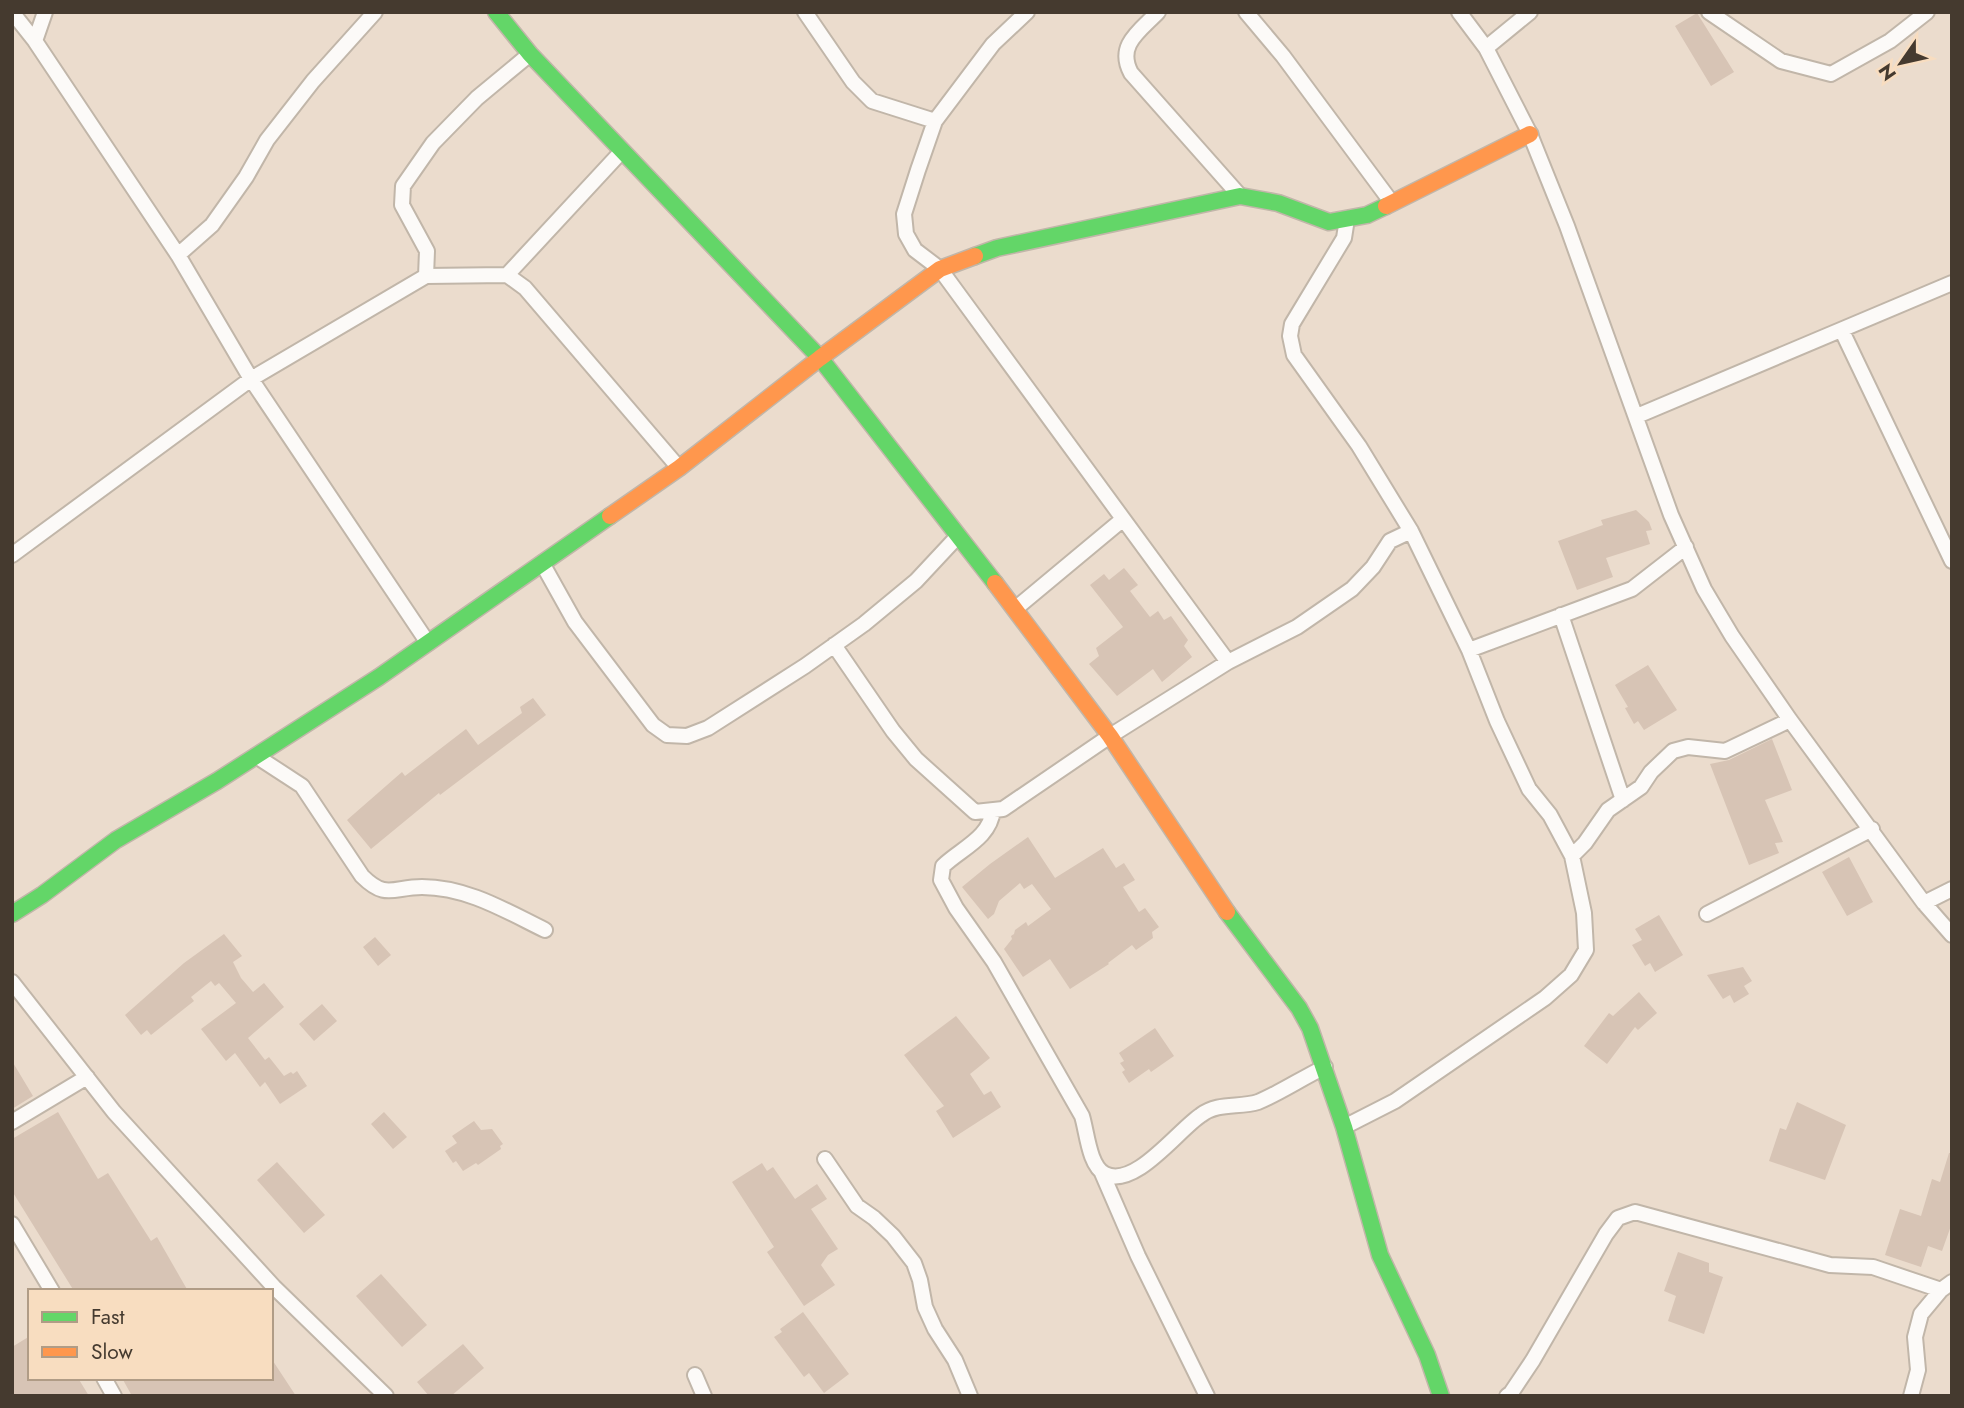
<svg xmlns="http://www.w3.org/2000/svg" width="1964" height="1408" viewBox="0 0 1964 1408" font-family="Jost,sans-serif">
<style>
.building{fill:#d7c4b5}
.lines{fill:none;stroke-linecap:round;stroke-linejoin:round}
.street-casing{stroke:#c1b6a9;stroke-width:18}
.fast-casing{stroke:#c1b6a9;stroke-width:19}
.slow-casing{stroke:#c1b6a9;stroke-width:19}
.street{stroke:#fcfaf8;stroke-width:14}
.fast{stroke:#63d668;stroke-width:16}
.slow{stroke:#ff974d;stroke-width:16}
</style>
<rect width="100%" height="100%" fill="#ebdccd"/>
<path class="building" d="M1697,13L1734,72L1711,86L1675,26Z
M1636,510L1649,522L1652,530L1646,531L1650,544L1606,558L1613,577L1577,590L1558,541L1603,525L1601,520Z
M1124,568L1138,585L1130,591L1150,617L1158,611L1164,620L1171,616L1188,640L1184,646L1192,657L1162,682L1153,669L1117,696L1089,664L1099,656L1096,648L1123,627L1090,585L1104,574L1109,580Z
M1648,665L1677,710L1644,730L1638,721L1634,724L1625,708L1628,707L1615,685Z
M533,698L546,715L440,795L439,793L371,849L347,820L402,772L405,776L466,729L478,745L522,713L520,707Z
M1772,739L1792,790L1765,800L1783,842L1775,843L1779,853L1749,865L1710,764L1729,760Z
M1028,837L1055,878L1103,848L1116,868L1124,863L1135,880L1123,887L1139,912L1145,908L1159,927L1152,932L1153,938L1136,950L1132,945L1108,963L1109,964L1070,989L1050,959L1023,977L1004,949L1012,939L1011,936L1014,934L1015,930L1026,922L1028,926L1051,909L1032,884L1024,889L1020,883L999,901L994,914L988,919L962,887L990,864Z
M1849,857L1873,902L1847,916L1822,872Z
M1659,915L1683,955L1655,972L1650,963L1645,966L1632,945L1642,940L1635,929Z
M224,934L242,956L233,962L241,978L253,992L264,983L284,1007L248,1038L265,1060L269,1057L284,1076L291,1072L293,1074L297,1071L307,1086L280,1104L265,1082L260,1087L235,1053L226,1061L201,1029L236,1003L219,983L215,986L211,981L191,997L194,1001L151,1035L147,1030L141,1035L125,1015L184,963Z
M375,937L391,955L378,966L363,947Z
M1743,967L1752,981L1744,986L1749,994L1734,1003L1730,995L1723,999L1707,975Z
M1639,992L1657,1013L1638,1030L1635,1027L1607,1064L1584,1046L1609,1013L1613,1016Z
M322,1004L337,1021L314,1041L299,1024Z
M956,1016L990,1058L970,1074L984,1095L991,1091L1001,1107L953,1138L936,1111L944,1106L904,1055Z
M1155,1028L1174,1056L1151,1072L1149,1069L1129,1083L1122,1072L1125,1070L1120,1063L1124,1061L1119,1053Z
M12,1061L33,1096L12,1109Z
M1797,1102L1846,1125L1825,1180L1769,1161L1780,1128L1786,1130Z
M58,1112L98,1179L108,1173L151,1241L157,1237L188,1291H74L12,1191V1139Z
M384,1112L407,1137L393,1149L371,1124Z
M474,1121L481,1130L492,1129L503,1144L500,1146L501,1149L478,1165L476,1163L463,1171L456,1161L453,1163L445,1151L457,1143L452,1136Z
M1949,1153H1952V1223L1942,1251L1928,1246L1921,1267L1885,1255L1900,1209L1921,1216L1932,1179L1940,1182Z
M277,1162L325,1215L304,1233L257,1180Z
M762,1163L767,1171L773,1167L795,1199L817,1184L827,1199L811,1209L838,1249L828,1255L821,1265L835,1285L804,1306L767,1252L774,1247L732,1182Z
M1678,1252L1709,1263V1272L1723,1277L1704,1334L1668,1321L1676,1296L1664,1291Z
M381,1274L427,1325L402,1347L356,1296Z
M803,1312L849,1374L824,1393L809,1373L804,1377L774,1337L782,1332L780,1329Z
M30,1336V1378H78L89,1396H12V1347Z
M463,1344L484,1368L451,1396H429L417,1382Z
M271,1358L296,1396H132L122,1378H271Z"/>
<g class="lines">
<defs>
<path id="street" d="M12,12L35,41L178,255L251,379L428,643
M805,12L853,82L872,101L935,121
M1027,12L993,44L935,121L918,170L904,214L906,234L915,250L940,269L1228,662
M1158,12C1140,31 1116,45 1131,73L1240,196
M1246,12L1283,56L1392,203
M1459,12L1486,48L1530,134L1567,226L1671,515L1704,589L1732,636L1790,720L1924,903L1952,935
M1709,12L1781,61L1831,74L1890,41L1927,12
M35,41L45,12
M1486,48L1530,12
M178,255L212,225L246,177L267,140L313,81L375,12
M507,275L622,151
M426,276L427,251L402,205L403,186L433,143L477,98L530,54
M1842,331L1952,561
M1637,416L1952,283
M12,555L251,379L426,276L507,275L525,288L679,468
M542,563L575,622L653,725L667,735L687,736L708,728L805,666L864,624L916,581L958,536
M1015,609L1122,520
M1561,615L1623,800
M834,645L893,731L916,759L975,812L1003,809L1110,736L1228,662L1297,627L1352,589L1373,567L1390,541L1411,531
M1469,650L1632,589L1686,547
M256,756L302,786L362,876C386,900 393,887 422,887C467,887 506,911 545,930
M993,810C990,838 962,848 943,866L941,880L956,908L994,962L1082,1116C1087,1132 1089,1166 1105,1174C1135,1189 1178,1130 1201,1115C1218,1102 1239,1108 1258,1102C1280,1093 1302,1078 1325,1067
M1572,856L1585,843L1608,810L1641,787L1651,772L1673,751L1688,747L1725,751L1790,720
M1924,903L1952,889
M1707,914L1872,829
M12,982L114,1112L274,1287L386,1396
M12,1122L87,1077
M1344,1127L1395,1101L1545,998L1571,975L1586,950L1584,913L1572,856L1550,815L1529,789L1497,721L1469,650L1411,531L1359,446L1294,355L1290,336L1292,324L1344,238L1347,219
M825,1159L857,1206L874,1218L893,1236L914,1263L920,1280L925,1307L935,1329L955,1360L970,1396
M1102,1173L1138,1256L1207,1396
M12,1224L52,1291
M695,1375L704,1396
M104,1378L114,1396
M1507,1396L1511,1393L1533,1360L1606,1234L1618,1218L1635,1212L1830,1265L1873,1267L1941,1290
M1911,1396L1918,1370L1915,1337L1921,1314L1941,1290L1952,1282"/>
<path id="fast" d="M496,12L530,54L820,358L995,583
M975,256L997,248L1240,196L1278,203L1329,222L1367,215L1386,206
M1227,912L1299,1008L1310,1028L1344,1127L1380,1255L1427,1355L1441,1396
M12,914L42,895L116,840L217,781L379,677L610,516"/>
<path id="slow" d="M1386,206L1530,134
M610,516L679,468L820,358L940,269L975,256
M995,583L1110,736L1227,912"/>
</defs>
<use href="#street" class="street-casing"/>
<use href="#fast" class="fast-casing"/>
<use href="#slow" class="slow-casing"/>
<use href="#street" class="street"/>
<use href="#fast" class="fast"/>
<use href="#slow" class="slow"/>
</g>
<rect width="1964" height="1408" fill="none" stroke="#453a2f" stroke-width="28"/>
<rect x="28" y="1289" width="245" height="91" fill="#f8ddc0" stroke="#b09c86" stroke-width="2"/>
<rect x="42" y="1312" width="35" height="10" fill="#63d668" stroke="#b09c86" stroke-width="2"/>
<text x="91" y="1324" font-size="21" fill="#453a2f">Fast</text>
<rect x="42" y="1347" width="35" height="10" fill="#ff974d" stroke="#b09c86" stroke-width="2"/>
<text x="91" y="1359" font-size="21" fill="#453a2f">Slow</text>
<g transform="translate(1901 63) rotate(236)" stroke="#f8ddc0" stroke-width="5" paint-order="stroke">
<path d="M0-5L12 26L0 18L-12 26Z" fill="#453a2f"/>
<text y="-10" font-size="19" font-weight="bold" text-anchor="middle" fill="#453a2f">N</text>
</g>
</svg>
